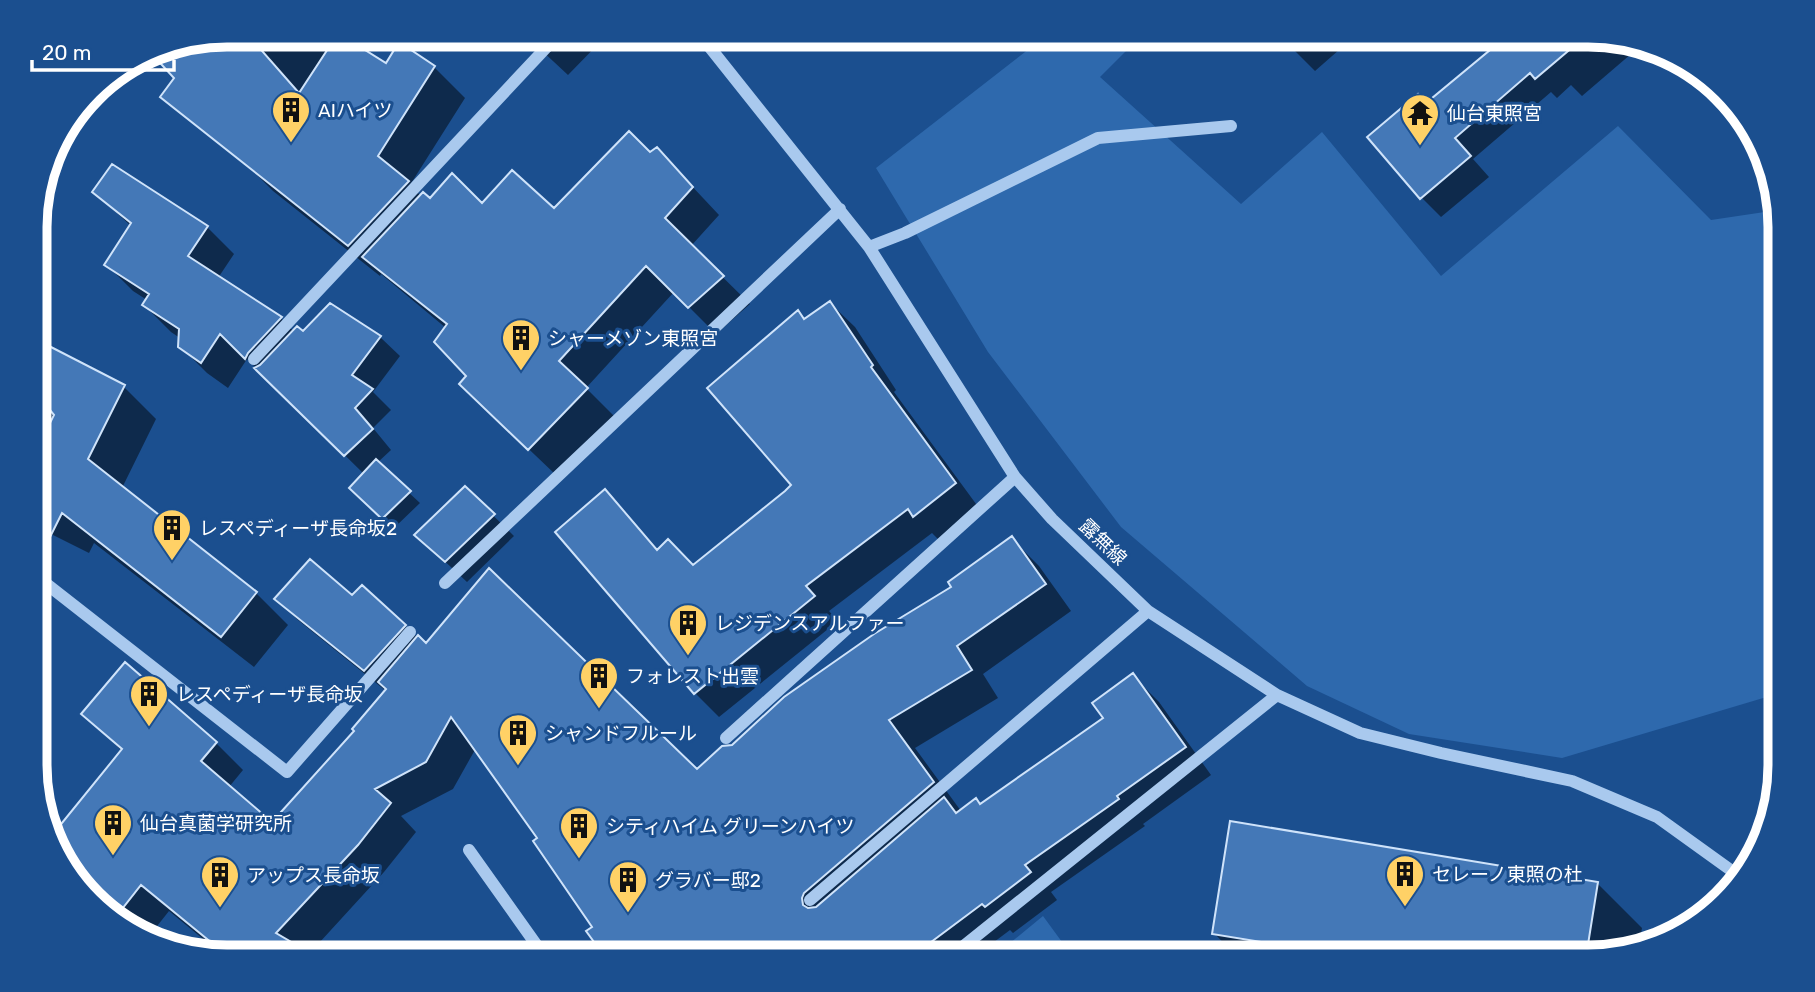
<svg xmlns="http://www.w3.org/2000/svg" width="1815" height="992" viewBox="0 0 1815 992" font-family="Rubik,'Noto Sans JP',sans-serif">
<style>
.green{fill:#2e69ad}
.shadow{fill:#0007}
.building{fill:#4478b7;stroke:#cfe3fa;stroke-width:2}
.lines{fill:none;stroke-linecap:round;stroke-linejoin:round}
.minor{stroke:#a9c9ee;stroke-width:12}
.labels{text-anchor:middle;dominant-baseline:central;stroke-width:6;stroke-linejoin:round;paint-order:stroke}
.poi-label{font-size:19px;fill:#fff;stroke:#1b4f8f;text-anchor:start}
.street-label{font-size:19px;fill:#fff;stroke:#1b4f8f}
.rim{fill:none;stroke:#fff;stroke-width:9}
</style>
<rect width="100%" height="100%" fill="#1b4f8f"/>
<path class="green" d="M1047,35H1142L1100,77L1241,204L1322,132L1441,276L1618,126L1711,220L1778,210L1780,693L1562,758L1409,734L1307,686L1121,527L988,352L876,168Z
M1043,916L1073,957H993Z"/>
<path class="shadow" d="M227,35H338L386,65L434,67L465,98L410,185L421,196L430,201L554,210L657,149L719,215L691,246L750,304L716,334L674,292L586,388L614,416L557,476L489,411L469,376L446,328L381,274L380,276L273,191L242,160L177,78L152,51Z
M525,35H607L568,75Z
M1279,35H1356L1315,71Z
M1503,35H1589L1638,48L1582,96L1571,85L1557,98L1551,92L1473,159L1489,177L1441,217L1421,197L1426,105L1504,40Z
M1648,51L1671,57L1662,65Z
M92,93L51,155L55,142Z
M94,192L207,227L234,254L218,278L281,318L294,332L380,337L400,356L373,392L391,410L373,428L391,450L377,463L420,503L393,529L351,488L364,474L247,359L228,388L207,373L180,346V338L171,332L144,305L147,300L133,291L106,264L131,226Z
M830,303L855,327L896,390L894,392L979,508L939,540L932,533L829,611L838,621L719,717L695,693L605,491L659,551L693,567L793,485L798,313L806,320Z
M50,348L124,387L156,419L122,488L256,593L288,625L254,667L94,543L89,553L37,527V375Z
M465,488L514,536L467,582L438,555Z
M1012,539L1039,566L1071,611L983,674L998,698L915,748L961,811L981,806L1105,719L1132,675L1159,702L1211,775L1143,824L1145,826L1051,892L1057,900L1013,933L1010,930L974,957H607L594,927L539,839L476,748L453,789L401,816L416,832L384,872L309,954L315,957H225L169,911L150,935L79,878L64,863L57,844L122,751L83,713L125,665L216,743L243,770L229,787L272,824L356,731L386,691L298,620L277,599L352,598L405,626L427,646L697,772L954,587Z
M1597,883L1642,928L1639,945L1600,957H1237L1214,933Z"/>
<path class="building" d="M227,35H248L299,93L337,35H341L386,63L399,42L435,66L378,156L409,181L348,246L160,97L174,78L150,52Z
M1498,35H1587L1535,79L1530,73L1455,138L1471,156L1420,199L1367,137L1418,94L1426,103L1502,40Z
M629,131L650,152L657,147L693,187L665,218L724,276L688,308L646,266L559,361L588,388L528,450L459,384L466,376L434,342L447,324L362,257L423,192L430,198L452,173L482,203L512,170L554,208Z
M112,164L208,226L188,256L282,317L248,353L245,359L220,334L201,363L178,347L179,329L142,305L149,294L104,265L131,223L92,192Z
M830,301L873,365L871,367L956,483L913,517L908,509L806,586L815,596L694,694L555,532L605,489L657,550L668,539L693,565L785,491L791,485L707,388L798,310L804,319Z
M330,303L381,336L352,375L373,389L355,408L373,429L344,456L254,368L260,365L297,326L303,331Z
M49,346L125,385L88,459L257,592L221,637L62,513L37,563V449L54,415L37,394V371Z
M376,459L411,491L382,519L349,488Z
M465,486L495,514L445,562L414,535Z
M1012,536L1046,584L957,646L972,670L889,720L934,782L804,893L802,898L803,905L808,908L816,907L944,797L956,813L976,798L980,804L1103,718L1092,703L1133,673L1186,747L1117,796L1119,799L1025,865L1031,872L985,907L982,904L911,957H605L586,931L592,927L533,841L537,838L451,717L426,762L375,789L391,803L358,845L276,933L317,957H229L141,885L122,909L64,862L53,834L122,749L81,714L125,662L217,742L201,761L272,822L354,731L352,729L386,689L378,682L418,635L426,643L489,568L697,769L722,746L732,745L784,697L874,634L951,587L948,582Z
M310,559L352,595L362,585L406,625L364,671L274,599Z
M1230,821L1598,882L1586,957H1352L1212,934Z"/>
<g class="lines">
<path class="minor" d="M700,35L869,247L1015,477L1052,519L1148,611L1277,695L950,957
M869,247L905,233L1098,138L1231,126
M254,359L558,35
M37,581L44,582L287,772L410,632
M445,583L840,209
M1277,695L1360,733L1441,753L1572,781L1657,817L1739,876
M726,738L1015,477
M469,850L545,957
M810,900L1148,611"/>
</g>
<defs>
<symbol id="building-pin" viewBox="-11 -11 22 30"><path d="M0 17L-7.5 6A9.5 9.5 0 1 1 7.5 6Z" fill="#ffd166" stroke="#1b4f8f"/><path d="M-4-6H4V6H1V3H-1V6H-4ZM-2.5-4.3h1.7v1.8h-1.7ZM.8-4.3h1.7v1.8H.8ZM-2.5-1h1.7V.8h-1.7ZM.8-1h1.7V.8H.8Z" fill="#111"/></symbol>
<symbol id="temple-pin" viewBox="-11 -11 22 30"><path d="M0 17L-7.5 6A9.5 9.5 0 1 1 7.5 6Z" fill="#ffd166" stroke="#1b4f8f"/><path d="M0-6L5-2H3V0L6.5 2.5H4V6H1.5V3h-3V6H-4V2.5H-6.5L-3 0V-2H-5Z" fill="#111"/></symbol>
</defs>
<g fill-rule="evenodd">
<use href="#building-pin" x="269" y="88" width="44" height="60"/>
<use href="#temple-pin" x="1398" y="91" width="44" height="60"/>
<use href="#building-pin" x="499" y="316" width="44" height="60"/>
<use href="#building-pin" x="150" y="506" width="44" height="60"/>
<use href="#building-pin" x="666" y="601" width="44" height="60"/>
<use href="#building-pin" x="577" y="654" width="44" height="60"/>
<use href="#building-pin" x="127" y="672" width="44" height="60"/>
<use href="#building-pin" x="496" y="711" width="44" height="60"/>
<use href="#building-pin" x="91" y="801" width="44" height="60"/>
<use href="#building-pin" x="557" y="804" width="44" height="60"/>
<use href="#building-pin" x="1383" y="852" width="44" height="60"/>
<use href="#building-pin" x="198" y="853" width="44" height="60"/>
<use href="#building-pin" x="606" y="858" width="44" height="60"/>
</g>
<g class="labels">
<g class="poi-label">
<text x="318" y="110">AIハイツ</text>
<text x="1447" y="113">仙台東照宮</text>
<text x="548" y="338">シャーメゾン東照宮</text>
<text x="199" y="528">レスペディーザ長命坂2</text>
<text x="715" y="623">レジデンスアルファー</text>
<text x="626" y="676">フォレスト出雲</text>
<text x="176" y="694">レスペディーザ長命坂</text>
<text x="545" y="733">シャンドフルール</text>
<text x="140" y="823">仙台真菌学研究所</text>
<text x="606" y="826">シティハイム グリーンハイツ</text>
<text x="1432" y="874">セレーノ東照の杜</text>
<text x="247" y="875">アップス長命坂</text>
<text x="655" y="880">グラバー邸2</text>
</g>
<g class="street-label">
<text transform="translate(1103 542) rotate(44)">露無線</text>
</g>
</g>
<path d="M0 0H1815V992H0ZM227 47H1588A180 180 0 0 1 1768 227V765A180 180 0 0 1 1588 945H227A180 180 0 0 1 47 765V227A180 180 0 0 1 227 47Z" fill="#1b4f8f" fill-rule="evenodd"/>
<path class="rim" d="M227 47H1588A180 180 0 0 1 1768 227V765A180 180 0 0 1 1588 945H227A180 180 0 0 1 47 765V227A180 180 0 0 1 227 47Z"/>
<path d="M32 60v10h142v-10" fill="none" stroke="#ffffff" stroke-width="3.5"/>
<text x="42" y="60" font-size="21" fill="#ffffff" stroke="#1b4f8f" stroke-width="5" paint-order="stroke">20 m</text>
</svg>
